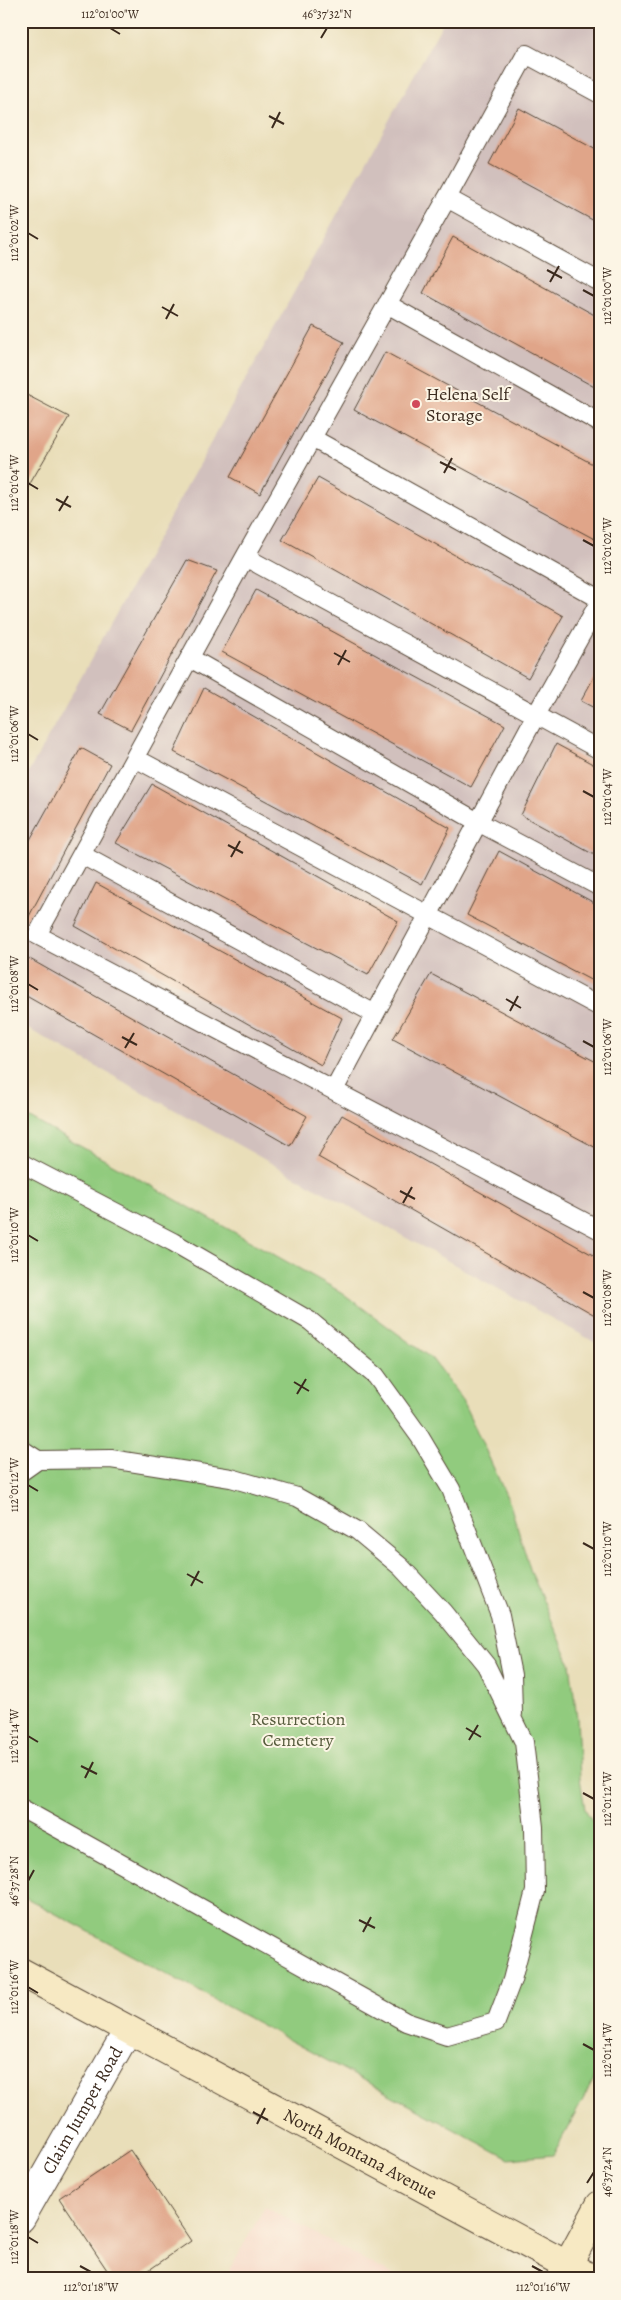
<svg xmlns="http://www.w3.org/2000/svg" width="621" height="2300" viewBox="0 0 621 2300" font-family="Alegreya,serif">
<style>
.built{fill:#f5d3c2}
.industrial{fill:#d1c0bd}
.green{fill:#91cb7e;stroke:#667a4e}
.building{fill:#e0a589}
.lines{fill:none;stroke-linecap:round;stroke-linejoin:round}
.lane-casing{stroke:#554535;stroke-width:20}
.street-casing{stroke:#554535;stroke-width:30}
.secondary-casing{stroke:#554535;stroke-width:30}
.lane{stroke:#fff;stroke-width:18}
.street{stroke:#fff;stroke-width:28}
.secondary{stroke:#f7e9c3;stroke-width:28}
.ticks{fill:none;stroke:#3b2a1e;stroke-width:2}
.poi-dot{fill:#d1495b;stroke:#fcf5e5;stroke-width:2}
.labels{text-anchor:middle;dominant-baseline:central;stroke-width:4;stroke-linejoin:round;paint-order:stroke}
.poi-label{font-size:18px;fill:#3b2a1e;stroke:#fcf5e5;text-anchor:start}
.park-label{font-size:18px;fill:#555a3b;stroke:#fcf5e5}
.street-label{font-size:18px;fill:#3b2a1e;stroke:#fcf5e5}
.neatline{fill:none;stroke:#3b2a1e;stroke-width:2}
.ticks-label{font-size:12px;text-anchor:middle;fill:#3b2a1e}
</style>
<rect width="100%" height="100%" fill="#fcf5e5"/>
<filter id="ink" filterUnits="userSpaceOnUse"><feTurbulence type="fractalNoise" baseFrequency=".02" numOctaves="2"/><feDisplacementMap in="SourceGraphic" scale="10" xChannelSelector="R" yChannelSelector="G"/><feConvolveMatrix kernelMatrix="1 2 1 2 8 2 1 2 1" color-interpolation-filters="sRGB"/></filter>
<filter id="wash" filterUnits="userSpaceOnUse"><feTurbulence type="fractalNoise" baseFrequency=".0096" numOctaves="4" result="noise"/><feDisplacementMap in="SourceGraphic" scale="20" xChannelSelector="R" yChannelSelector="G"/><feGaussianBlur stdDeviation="1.12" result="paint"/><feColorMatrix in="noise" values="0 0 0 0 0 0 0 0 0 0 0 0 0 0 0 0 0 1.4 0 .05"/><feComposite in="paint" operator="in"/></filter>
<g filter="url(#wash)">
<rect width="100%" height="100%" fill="#e9deb9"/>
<path class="built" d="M265,2207L401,2279H224Z"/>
<path class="industrial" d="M444,21H600V1345L21,1025V786Z"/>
<path class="green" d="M21,1113L341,1292L432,1359L461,1398L481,1440L510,1504L531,1572L570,1663L577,1718L580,1778L585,1809L600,1834V2068L553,2155L509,2159L21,1895Z"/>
<g id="blocks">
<path class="building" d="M519,108L600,152V224L489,164Z
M453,237L600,318V390L423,293Z
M313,326L344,342L260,494L230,477Z
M385,352L600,468V542L354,410Z
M21,392L69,417L21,499Z
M318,478L563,616L528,678L282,540Z
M187,560L217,571L131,730L100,714Z
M256,590L505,725L471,787L222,652Z
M600,666V711L581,701Z
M204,688L450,828L422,884L174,752Z
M556,744L600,768V858L521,815Z
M81,748L110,764L27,920L21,916V856Z
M152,784L398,921L368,975L116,843Z
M499,851L600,906V985L467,915Z
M96,883L342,1018L321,1065L75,926Z
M21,954L307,1116L290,1146L21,993Z
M431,974L600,1064V1150L393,1039Z
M342,1115L600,1259V1318L318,1157Z
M130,2150L191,2241L136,2279H113L59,2198Z"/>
</g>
</g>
<g filter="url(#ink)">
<use href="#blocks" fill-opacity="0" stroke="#554535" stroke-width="1"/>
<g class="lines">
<defs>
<path id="lane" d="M447,198L526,54L600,94
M600,282L447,198L245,557L37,935L600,1230
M387,304L600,423
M312,438L600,599
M245,557L600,750
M190,658L478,822L600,887
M135,758L600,1007
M82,855L375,1014
M334,1090L536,715L600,601
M21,1163L173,1242L310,1321L376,1376L420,1437L451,1489L500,1615L512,1675L513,1714
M21,1449L38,1460L111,1459L231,1478L297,1497L358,1531L401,1567L443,1612L486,1665L524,1742L534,1827L535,1891L512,1980L496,2022L447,2036L406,2022L21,1808
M21,1472L38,1460"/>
<g id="street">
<path id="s1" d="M21,2218L128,2030"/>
</g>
<g id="secondary">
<path id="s2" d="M21,1972L593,2279"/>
<path d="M560,2279L600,2205"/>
</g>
</defs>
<use href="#lane" class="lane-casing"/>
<use href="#street" class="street-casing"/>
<use href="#secondary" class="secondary-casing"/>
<use href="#lane" class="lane"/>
<use href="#street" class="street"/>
<use href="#secondary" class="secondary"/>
</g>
</g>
<path class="ticks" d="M110,28L120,34M321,38L327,28M269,116L284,124M272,128L280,112M28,233L38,239M547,270L562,278M550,282L559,266M583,290L594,296M162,307L178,316M166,319L174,304M440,462L456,470M444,473L452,458M28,483L38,489M56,499L71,507M59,511L68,496M583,540L594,546M334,653L350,662M338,665L346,650M28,734L38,740M583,791L594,797M228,845L243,853M231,857L240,841M28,984L38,990M506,999L521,1008M510,1011L518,996M122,1037L137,1045M583,1041L594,1047M125,1048L134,1033M400,1191L415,1199M403,1203L412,1187M28,1235L38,1241M583,1292L594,1298M294,1382L309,1391M297,1394L306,1379M28,1485L38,1491M583,1543L594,1549M187,1574L203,1583M191,1586L199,1571M466,1728L481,1737M28,1736L38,1742M469,1740L478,1725M81,1766L97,1774M85,1778L93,1762M583,1793L594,1799M28,1881L34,1870M359,1920L375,1928M363,1932L371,1917M28,1987L38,1993M583,2044L594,2050M253,2112L268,2120M257,2124L265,2108M587,2183L594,2172M28,2237L38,2243M80,2266L91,2272M532,2266L543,2272"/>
<circle class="poi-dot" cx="416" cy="404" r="5"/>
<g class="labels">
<g class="poi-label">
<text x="426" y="394">Helena Self<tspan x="426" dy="21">Storage</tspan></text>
</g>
<g class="park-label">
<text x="298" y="1719">Resurrection<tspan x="298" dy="21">Cemetery</tspan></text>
</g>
<g class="street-label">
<text stroke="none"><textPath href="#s1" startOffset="124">Claim Jumper Road</textPath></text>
<text stroke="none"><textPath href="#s2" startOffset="385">North Montana Avenue</textPath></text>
</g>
</g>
<rect width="621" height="2300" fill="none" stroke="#fcf5e5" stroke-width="55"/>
<rect x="28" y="28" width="566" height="2244" class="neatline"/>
<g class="ticks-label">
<text x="110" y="18">112°01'00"W</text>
<text x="327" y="18">46°37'32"N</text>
<text transform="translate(14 233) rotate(-90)" y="4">112°01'02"W</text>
<text transform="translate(607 296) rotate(-90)" y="4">112°01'00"W</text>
<text transform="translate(14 483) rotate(-90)" y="4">112°01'04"W</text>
<text transform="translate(607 546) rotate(-90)" y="4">112°01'02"W</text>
<text transform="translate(14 734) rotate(-90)" y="4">112°01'06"W</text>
<text transform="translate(607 797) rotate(-90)" y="4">112°01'04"W</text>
<text transform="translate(14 984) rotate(-90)" y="4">112°01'08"W</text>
<text transform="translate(607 1047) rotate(-90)" y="4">112°01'06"W</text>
<text transform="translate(14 1235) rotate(-90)" y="4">112°01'10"W</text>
<text transform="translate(607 1298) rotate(-90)" y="4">112°01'08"W</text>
<text transform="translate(14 1485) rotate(-90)" y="4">112°01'12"W</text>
<text transform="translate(607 1549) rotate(-90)" y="4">112°01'10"W</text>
<text transform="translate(14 1736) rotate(-90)" y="4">112°01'14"W</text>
<text transform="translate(607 1799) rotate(-90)" y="4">112°01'12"W</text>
<text transform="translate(14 1881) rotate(-90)" y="4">46°37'28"N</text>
<text transform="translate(14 1987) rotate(-90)" y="4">112°01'16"W</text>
<text transform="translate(607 2050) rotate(-90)" y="4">112°01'14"W</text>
<text transform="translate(607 2172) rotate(-90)" y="4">46°37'24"N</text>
<text transform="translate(14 2237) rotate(-90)" y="4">112°01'18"W</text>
<text x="91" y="2291">112°01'18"W</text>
<text x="543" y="2291">112°01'16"W</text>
</g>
</svg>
